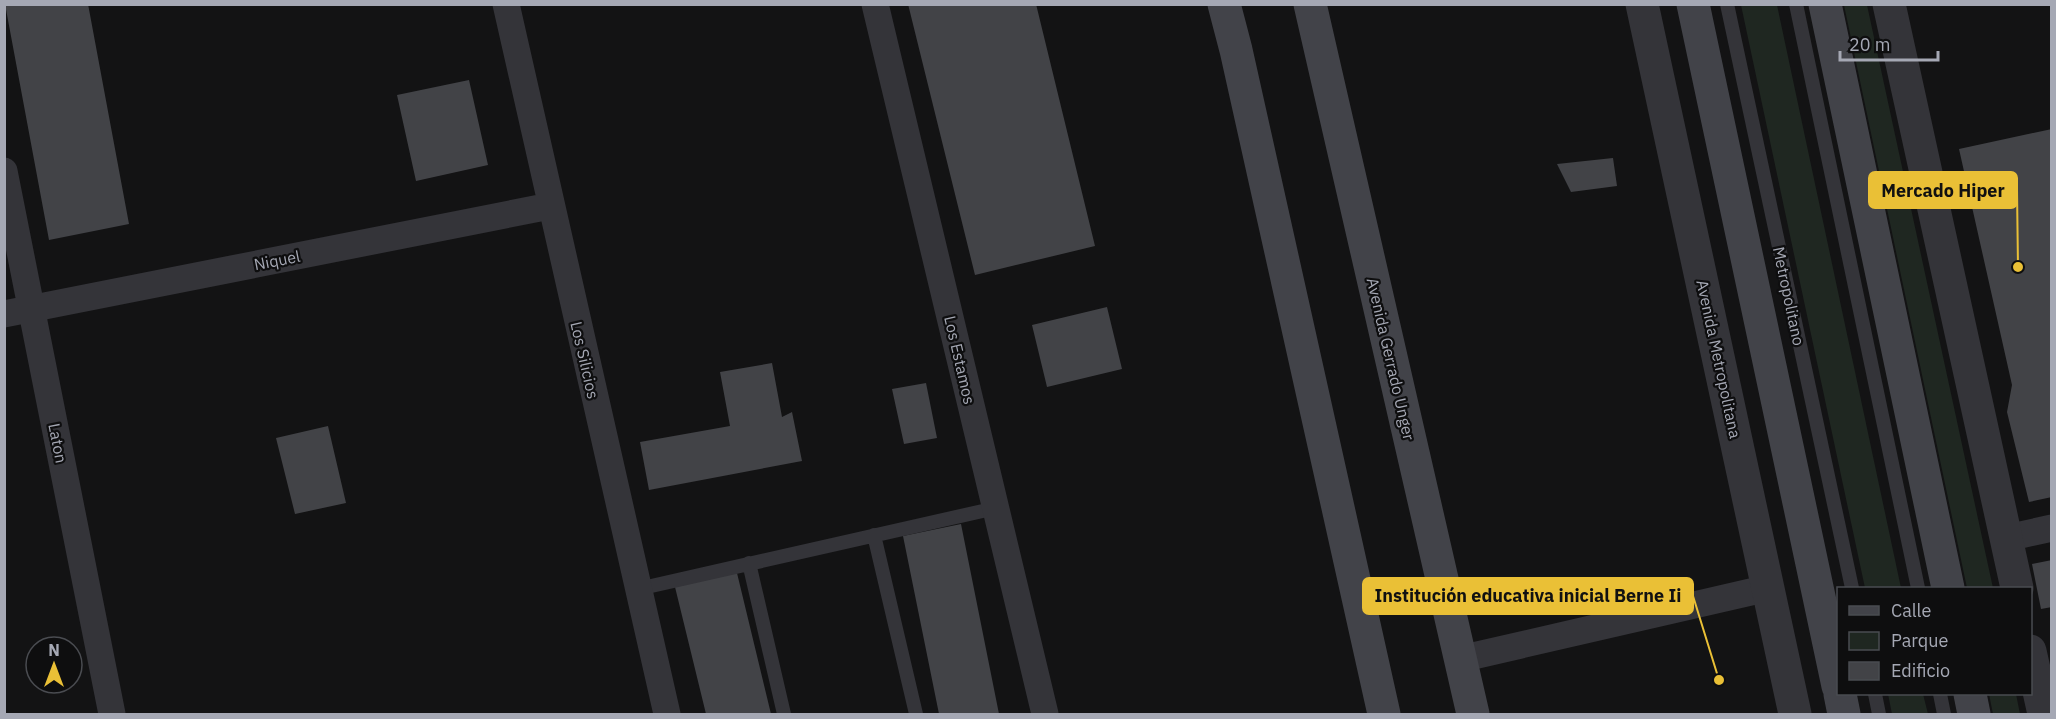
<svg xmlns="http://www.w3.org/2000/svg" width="2056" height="719" viewBox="0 0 2056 719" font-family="'IBM Plex Sans',sans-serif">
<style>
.green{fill:#1f2721}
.building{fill:#424347}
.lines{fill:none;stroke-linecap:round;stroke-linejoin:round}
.service{stroke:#343439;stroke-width:14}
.minor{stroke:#343439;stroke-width:27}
.tertiary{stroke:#343439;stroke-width:33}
.secondary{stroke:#424349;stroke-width:33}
.labels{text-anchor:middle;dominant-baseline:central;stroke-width:4.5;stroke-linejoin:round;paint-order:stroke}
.street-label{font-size:16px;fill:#a5a8b4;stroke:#0e0e0f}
.leader{fill:none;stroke:#eac036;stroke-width:2}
.callout-dot{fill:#eac036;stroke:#0e0e0f;stroke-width:2}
.callout{fill:#eac036;stroke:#eac036;stroke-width:2}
.callout-label{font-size:18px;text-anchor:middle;font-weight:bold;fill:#111}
</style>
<rect width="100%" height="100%" fill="#131314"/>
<path class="green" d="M1741,5H1777L1901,588H1865Z
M1844,5H1867L1993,588H1967Z
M1888,694H1923L1928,714H1892Z
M1989,694H2016L2020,714H1993Z"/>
<path class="building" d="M5,4H88L129,224L49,240Z
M908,4H1036L1095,246L975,275Z
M469,80L488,165L416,181L397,95Z
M2052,129V497L2029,502L2007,412L2012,385L1959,149Z
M1613,158L1617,186L1571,192L1557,164Z
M1107,307L1122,369L1047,387L1032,325Z
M772,363L782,417L792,412L802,461L649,490L640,442L730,426L720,372Z
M926,383L937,438L904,444L892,389Z
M328,426L346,503L295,514L276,438Z
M961,524L999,714H939L903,536Z
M2052,560V607L2041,609L2032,564Z
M737,573L771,714H706L675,587Z"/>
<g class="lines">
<path class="service" d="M1727,4L1852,588
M1796,4L1918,588
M874,535L916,714
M749,563L784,714
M638,589L996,508
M1875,694L1879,714
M1940,694L1944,714"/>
<path class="minor" d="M506,4L667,714
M875,4L1045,714
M4,171L112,714
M4,314L550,206
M2007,538L2052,528
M1460,659L1768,588"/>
<path class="tertiary" d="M1642,4L1795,714
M1889,4L2017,588
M2030,651L2044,714"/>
<path class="secondary" d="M1224,4L1236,50L1384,714
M1310,4L1473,714
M1693,4L1838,686
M1825,4L1948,588
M1840,694L1844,714
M1970,694L1974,714"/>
</g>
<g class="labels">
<g class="street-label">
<text transform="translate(277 260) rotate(-11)">Niquel</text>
<text transform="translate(1789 296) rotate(78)">Metropolitano</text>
<text transform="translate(1391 359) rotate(77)">Avenida Gerrado Unger</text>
<text transform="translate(1719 359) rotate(78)">Avenida Metropolitana</text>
<text transform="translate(585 360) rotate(77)">Los Silicios</text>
<text transform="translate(960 360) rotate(77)">Los Estamos</text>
<text transform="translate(58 443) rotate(79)">Laton</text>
</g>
</g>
<path class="leader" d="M2018 267L2017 190M1719 680L1693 596"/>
<g class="callout-dot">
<circle cx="2018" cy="267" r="6"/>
<circle cx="1719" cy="680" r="6"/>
</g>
<g class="callout">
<rect x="1869" y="172" width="148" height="36" rx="6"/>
<rect x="1363" y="578" width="330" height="36" rx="6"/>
</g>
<g class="callout-label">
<text x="1943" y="197">Mercado Hiper</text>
<text x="1528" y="602">Institución educativa inicial Berne Ii</text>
</g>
<rect width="2056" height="719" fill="none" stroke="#a5a8b4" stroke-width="12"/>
<rect x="1837" y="587" width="195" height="108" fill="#0e0e0f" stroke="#4a4c51" stroke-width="1.5"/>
<rect x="1849" y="606" width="30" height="9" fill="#424349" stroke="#4a4c51" stroke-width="1.5"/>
<text x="1891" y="617" font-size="18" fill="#a5a8b4">Calle</text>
<rect x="1849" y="632" width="30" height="18" fill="#1f2721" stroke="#4a4c51" stroke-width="1.5"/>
<text x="1891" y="647" font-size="18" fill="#a5a8b4">Parque</text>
<rect x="1849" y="662" width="30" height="18" fill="#424347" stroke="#4a4c51" stroke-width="1.5"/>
<text x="1891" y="677" font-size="18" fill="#a5a8b4">Edificio</text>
<g transform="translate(54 665)"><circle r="28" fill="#0e0e0f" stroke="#4a4c51" stroke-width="1.5"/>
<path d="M0-4.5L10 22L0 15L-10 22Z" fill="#eac036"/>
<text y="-9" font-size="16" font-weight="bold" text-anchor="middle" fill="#a5a8b4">N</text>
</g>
<path d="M1840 51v9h98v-9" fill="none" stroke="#a5a8b4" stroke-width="3"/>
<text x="1849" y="51" font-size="18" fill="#a5a8b4" stroke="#0e0e0f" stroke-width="4.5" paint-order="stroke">20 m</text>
</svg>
